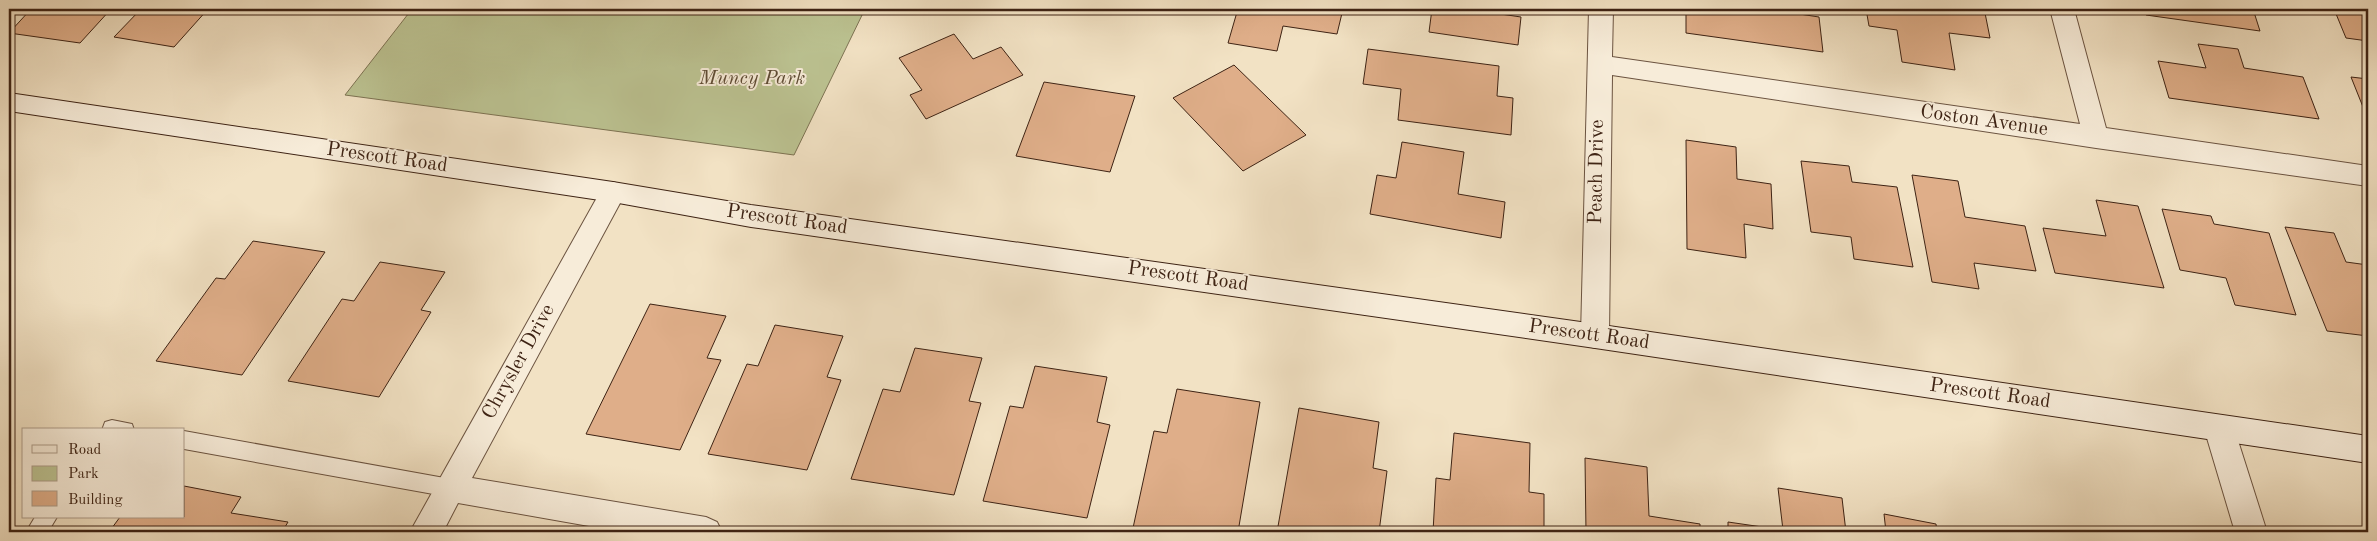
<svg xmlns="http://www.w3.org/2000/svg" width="2377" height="541" viewBox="0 0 2377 541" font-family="'Old Standard TT',serif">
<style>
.green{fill:#bcc392;stroke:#7d7353}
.building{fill:#dfae89;stroke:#3e2314}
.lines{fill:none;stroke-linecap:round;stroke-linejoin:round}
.service-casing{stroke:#6b5340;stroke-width:2}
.minor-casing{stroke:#6b5340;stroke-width:2}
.secondary-casing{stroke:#3e2314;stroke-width:2}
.service{fill:#f7ecd9;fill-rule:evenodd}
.minor{fill:#f7ecd9;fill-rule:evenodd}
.secondary{fill:#f7ecd9;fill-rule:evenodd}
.labels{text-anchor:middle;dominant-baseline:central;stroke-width:4;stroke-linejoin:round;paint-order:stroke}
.park-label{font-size:20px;font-style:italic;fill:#5e4b34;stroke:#f7ecd9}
.street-label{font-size:20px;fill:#3e2314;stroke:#f7ecd9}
</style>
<rect width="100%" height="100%" fill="#f2e2c4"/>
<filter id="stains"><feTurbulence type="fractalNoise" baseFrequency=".004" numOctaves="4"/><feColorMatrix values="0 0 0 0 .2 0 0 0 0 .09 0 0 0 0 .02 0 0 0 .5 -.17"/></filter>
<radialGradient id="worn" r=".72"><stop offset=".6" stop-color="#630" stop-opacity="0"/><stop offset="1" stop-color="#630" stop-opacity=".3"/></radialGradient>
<path class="green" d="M412,9H865L794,155L345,95Z"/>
<path class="building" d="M31,9H111L80,43L9,33Z
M141,9H208L174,47L114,37Z
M1254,9H1343L1337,34L1283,26L1277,51L1228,43L1237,12L1253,14Z
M1432,9H1487V12L1521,17L1518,45L1429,32Z
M1686,9H1767L1819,17L1823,52L1686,33Z
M1866,9H1955L1985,13L1990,38L1949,33L1955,70L1902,62L1897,30L1869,26Z
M2144,9H2253L2260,31L2146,15Z
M2334,9H2368V41L2346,38Z
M954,34L973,59L1001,47L1023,75L926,119L910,95L922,90L899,58Z
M2198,44L2238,49L2244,68L2303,77L2319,119L2169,98L2158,61L2206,68Z
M1368,49L1499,66L1497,96L1513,98L1511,135L1398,120L1401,89L1363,84Z
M1234,65L1306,135L1243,171L1173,98Z
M2351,77L2368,79V112H2365Z
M1044,82L1135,96L1110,172L1016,156Z
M1686,140L1736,147L1737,179L1771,184L1773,229L1744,224L1746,258L1687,249Z
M1402,142L1464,152L1458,194L1505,202L1501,238L1370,214L1377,175L1396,178Z
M1801,161L1849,166L1852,182L1897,187L1913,267L1854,259L1851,237L1811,232Z
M1912,175L1958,181L1965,217L2025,226L2036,271L1974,263L1979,289L1932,282Z
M2096,200L2138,206L2164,288L2055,273L2043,228L2106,236Z
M2162,209L2211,216L2214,224L2269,233L2296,315L2235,305L2226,278L2180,270Z
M2285,227L2334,233L2346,262L2368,265V336L2327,331Z
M253,241L325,252L242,375L156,361L216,278L225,279Z
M380,262L445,272L421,310L431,312L379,397L288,381L342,299L354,301Z
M650,304L726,316L707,358L721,360L680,450L586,434Z
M775,325L843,336L827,377L841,380L807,470L708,454L747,364L758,366Z
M915,348L982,358L969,401L981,403L954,495L851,479L883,389L900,392Z
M1035,366L1107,377L1097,422L1110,425L1087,518L983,501L1010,406L1023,408Z
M1177,389L1260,402L1238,532H1160L1133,528L1154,431L1167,433Z
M1299,408L1379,422L1373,468L1387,471L1379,532H1277Z
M1454,433L1530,443L1529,492L1544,494V532H1433L1436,478L1450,480Z
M1585,458L1647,467L1649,516L1700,524V532H1586Z
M184,486L241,497L231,513L288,522L282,532H109L120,517H184Z
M1778,488L1842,498L1846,532H1728V522L1783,530Z
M1884,514L1936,524L1937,532H1886Z"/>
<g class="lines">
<defs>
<path id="service" d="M112,420L132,424L134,430H102L105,422Z
M184,431L450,479L457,482L460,488L457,494L450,497L184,449Z
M35,517H57L48,532H26Z"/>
<path id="minor" d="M1589,9H1613L1612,57L2080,124L2050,9H2074L2106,128L2368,166V186L2096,148L1612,75L1609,336L1605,345L1595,348L1585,345L1581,336Z
M613,182L622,185L626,192L472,478L706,517L717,522L722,532H623L458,503L443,532H410L604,185Z
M2219,415L2230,419L2234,428L2267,532H2235L2204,428L2208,419Z"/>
<path id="secondary" d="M9,93L613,182L751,205L1595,324L2368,436V463L1595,348L751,227L613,202L9,111Z"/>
</defs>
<use href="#service" class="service-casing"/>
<use href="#minor" class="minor-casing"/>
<use href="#secondary" class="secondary-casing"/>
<use href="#service" class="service"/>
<use href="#minor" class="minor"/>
<use href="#secondary" class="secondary"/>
</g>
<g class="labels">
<g class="park-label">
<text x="752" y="79">Muncy Park</text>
</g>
<g class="street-label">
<text transform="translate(1984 121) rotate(8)">Coston Avenue</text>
<text transform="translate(387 158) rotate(8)">Prescott Road</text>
<text transform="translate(1597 172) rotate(-89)">Peach Drive</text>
<text transform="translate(787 220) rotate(8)">Prescott Road</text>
<text transform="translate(1188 277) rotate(8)">Prescott Road</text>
<text transform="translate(1589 335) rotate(8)">Prescott Road</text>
<text transform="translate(519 362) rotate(-61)">Chrysler Drive</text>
<text transform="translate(1990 394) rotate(8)">Prescott Road</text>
</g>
</g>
<rect width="2377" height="541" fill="none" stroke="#f2e2c4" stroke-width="30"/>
<rect x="10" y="10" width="2357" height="521" fill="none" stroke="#3e2314" stroke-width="2.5"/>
<rect x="15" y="15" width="2347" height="511" fill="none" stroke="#3e2314"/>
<rect x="22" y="428" width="162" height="90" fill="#f7ecd9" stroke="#ad9c8a"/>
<rect x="32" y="445" width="25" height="8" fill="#f7ecd9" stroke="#ad9c8a"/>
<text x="68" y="454" font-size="15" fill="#3e2314">Road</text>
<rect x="32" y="466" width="25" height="15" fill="#bcc392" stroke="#ad9c8a"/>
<text x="68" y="478" font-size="15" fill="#3e2314">Park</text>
<rect x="32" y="491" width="25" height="15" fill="#dfae89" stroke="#ad9c8a"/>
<text x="68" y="504" font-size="15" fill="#3e2314">Building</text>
<rect width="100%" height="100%" filter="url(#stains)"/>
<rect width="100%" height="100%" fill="url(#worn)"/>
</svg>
